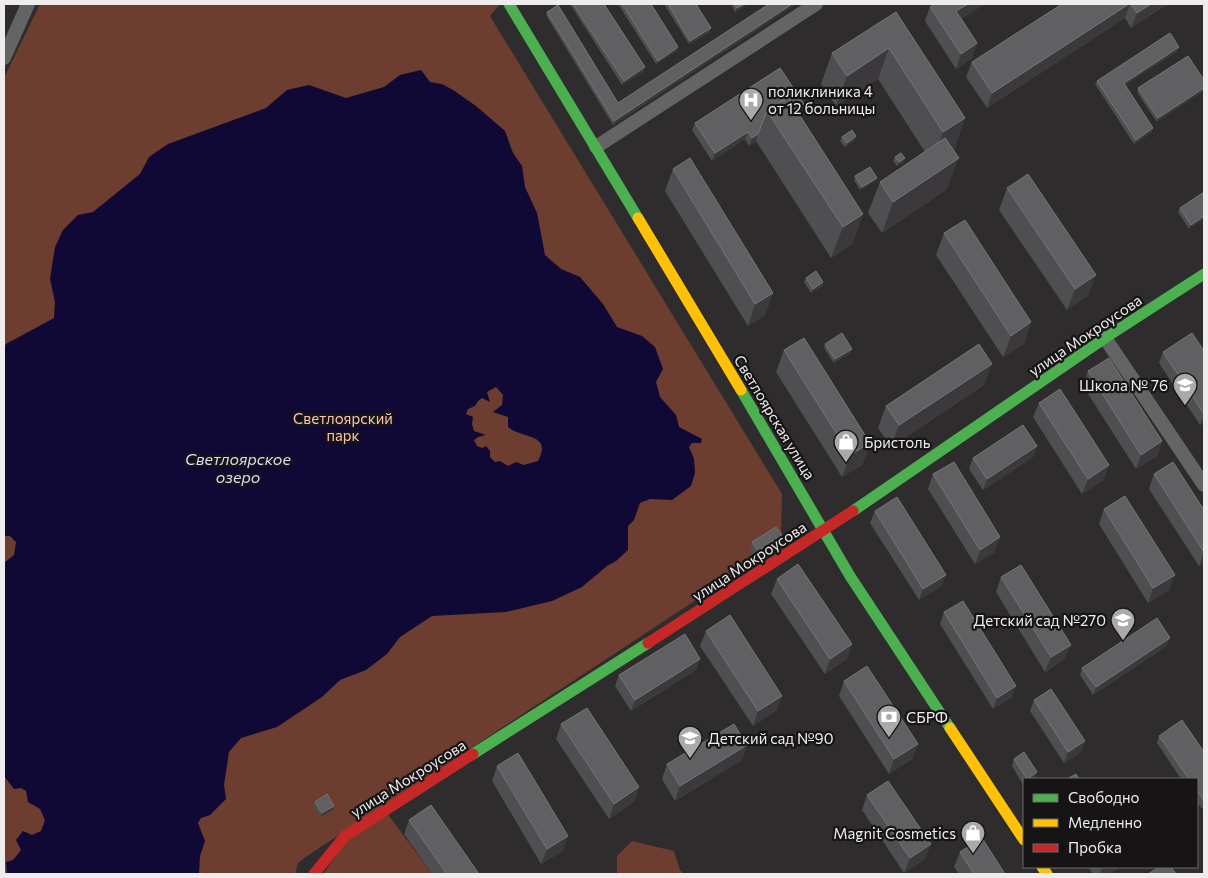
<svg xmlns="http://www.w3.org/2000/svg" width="1208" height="878" viewBox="0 0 1208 878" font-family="Commissioner,sans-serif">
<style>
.green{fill:#6d3d2f}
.water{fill:#100935;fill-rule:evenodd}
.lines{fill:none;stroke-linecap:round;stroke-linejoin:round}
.street{stroke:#656464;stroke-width:14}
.fast{stroke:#4caf50;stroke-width:11}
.slow{stroke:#ffc107;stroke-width:11}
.jam{stroke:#c62828;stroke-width:11}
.wall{fill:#4f4e50}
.shaded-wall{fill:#3b393b}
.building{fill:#605f61;stroke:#767577}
.labels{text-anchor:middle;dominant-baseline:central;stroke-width:4.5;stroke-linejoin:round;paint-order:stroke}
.poi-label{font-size:15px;fill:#eeeced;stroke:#161415;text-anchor:start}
.street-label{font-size:15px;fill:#eeeced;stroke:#161415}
.park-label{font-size:15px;fill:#fcc2b1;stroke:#161415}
.water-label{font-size:16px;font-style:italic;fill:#d7dbfe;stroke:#161415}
</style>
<rect width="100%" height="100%" fill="#2e2c2d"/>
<path class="green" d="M40,4H500L490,16L782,494L781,544L307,856L298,863L295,874H4V78Z
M387,813L432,874H323L348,839Z
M632,841L674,851L680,870L684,874H617V856Z"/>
<path class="water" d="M421,70L430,82L442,84L453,90L476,106L505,131L513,153L522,166L525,187L537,213L545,255L561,269L580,277L603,304L617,327L642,336L655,347L663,369L656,382L660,397L676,415L679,427L702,439L701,443H692L689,447L694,459L695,473L691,486L672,500L650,499L640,503L634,520L628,526V550L616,561L607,566L582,587L552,601L506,612L432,616L400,637L387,654L366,670L340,680L322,697L277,727L241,738L229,752L224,785L226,799L210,815L201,818L198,823L205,841L200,856L199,874H7L6,862L13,860L21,850L16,840L23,831L32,835L41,831L45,820L40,809L28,802L26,791L21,788L14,789L4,776V563L14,555L16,542L10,536H4V347L6,344L54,318L55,302L50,279L55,247L63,230L78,215L93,212L140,174L149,157L168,144L266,108L287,90L309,85L346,98L384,87L400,75ZM496,387L503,395L502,405L493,412L508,417V427C522,439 553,433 538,461L524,465L516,462L508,466L500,461L495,462L490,457V451L486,446L482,448L477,446L474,440L478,437L486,435L474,431L472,424L473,417L466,414L468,409L475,406L478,401L482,398L490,402L487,392Z"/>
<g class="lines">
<path class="street" d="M4,58L28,4
M596,147L816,4
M1105,338L1204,485"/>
<path class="fast" d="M509,4L638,218
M741,390L850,576L950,728
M853,511L1105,338L1204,274
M473,754L648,643"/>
<path class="slow" d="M638,218L741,390
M950,728L1024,840
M1042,867L1047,874"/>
<path class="jam" d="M648,643L853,511
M314,874L345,836L473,754"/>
</g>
<path class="wall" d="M570,4H604L644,71L622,85Z
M618,4H651L677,51L656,64Z
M664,4H696L710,32L689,44Z
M731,4H748L735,12Z
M769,4H796L613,125L546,15L547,12L618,103Z
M1062,4H1168L1131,28L1125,18L987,108L966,77L972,62Z
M930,7L962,19L977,43L972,58L956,69L925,21Z
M896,12L965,118L954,149L953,150L947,189L882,233L868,213L880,182L925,152L878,79L836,106L821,84L832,53Z
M1178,51L1125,85L1152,132L1134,144L1095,84L1097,81Z
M1188,56L1157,122L1137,92L1138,88Z
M780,68L801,112L798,114L863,214L852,244L831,258L756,141L749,146L745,139L712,161L692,130L695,123Z
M842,137L855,140L845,147L840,141Z
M895,157L904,162L897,166L893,161Z
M673,169L773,293L765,315L748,326L665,191Z
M855,176L877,178L875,181L860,190L854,180Z
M1007,188L1088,296L1067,310L999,210Z
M1204,192L1189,229L1178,212L1180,208Z
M944,233L1031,322L1024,344L1003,357L936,255Z
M806,278L823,282L822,286L811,293L804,282Z
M825,344L852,349L850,353L834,363L824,348Z
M784,350L870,443L862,465L842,477L776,372Z
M1204,351V423L1200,425L1159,363L1163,352Z
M1088,371L1162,441L1157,456L1136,469L1083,386Z
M984,385L891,447L878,428L886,406Z
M1039,403L1104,480L1082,494L1033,417Z
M1037,446L1033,457L983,490L969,469L973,458Z
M933,474L995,552L975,564L928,489Z
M1154,474L1204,510V563L1199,566L1149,489Z
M1104,509L1169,590L1148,603L1099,524Z
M875,511L942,586L919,600L870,523Z
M752,542L779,543L755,558L750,549Z
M1001,577L1065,659L1045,672L996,592Z
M777,579L852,644L847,659L825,674L771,594Z
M944,612L1012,697L993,709L940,624Z
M706,631L777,710L753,726L700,646Z
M1167,646L1093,695L1080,675L1082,668Z
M700,659L696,670L631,711L615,686L619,675Z
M844,681L918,744L912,759L889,774L839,696Z
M1034,700L1081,752L1064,763L1030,711Z
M561,724L639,787L634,802L609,819L556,739Z
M1159,736L1204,752V807L1202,809L1197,802V779H1181L1157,743Z
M747,745L742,760L675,801L662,779L667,764Z
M1014,759L1037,772L1034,779H1024V786L1012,766Z
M497,766L563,851L541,864L492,781Z
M867,795L925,859L904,873L862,810Z
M315,802L334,806L333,810L320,817L313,806Z
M409,820L479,874H432L404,834Z
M960,852L1005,874H959L954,867Z
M1088,867H1119V868L1108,874H1093Z"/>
<path class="shaded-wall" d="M744,4H748L735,12L737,8Z
M792,4H796L613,125L614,121Z
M968,4H985L951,26L956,11Z
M1129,4H1130L1125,18L987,108L992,93Z
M1151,4H1168L1131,28L1137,13Z
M711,28L710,32L689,44L690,41Z
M977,43L972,58L956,69L961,54Z
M678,47L677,51L656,64L658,61Z
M1179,47L1178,51L1122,87L1124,83Z
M889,48L878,79L836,106L847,76Z
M645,67L644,71L622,85L624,81Z
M1204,88V91L1157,122L1158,118Z
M804,104L801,112L777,127L775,123Z
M965,118L954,149L932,163L943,132Z
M1153,128L1152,132L1134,144L1136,140Z
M748,132L745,139L712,161L715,153Z
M758,134L756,141L749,146L752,138Z
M856,136L855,140L845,147L847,143Z
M905,158L904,162L897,166L899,162Z
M959,158L947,189L882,233L893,202Z
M877,178L875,181L860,190L862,187Z
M863,214L852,244L831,258L843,227Z
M1204,216V219L1189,229L1191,225Z
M1096,275L1088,296L1067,310L1075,289Z
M823,282L822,286L811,293L813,289Z
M773,293L765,315L748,326L755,304Z
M1031,322L1024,344L1003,357L1011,336Z
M852,349L850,353L834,363L835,359Z
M992,364L984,385L891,447L899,425Z
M1204,414V423L1200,425Z
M1162,441L1157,456L1136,469L1141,455Z
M870,443L862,465L842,477L850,455Z
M1037,446L1033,457L983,490L987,479Z
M1109,465L1104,480L1082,494L1088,479Z
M782,535L779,543L755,558L758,551Z
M1000,537L995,552L975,564L980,550Z
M1204,552V563L1199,566Z
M946,575L942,586L919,600L923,589Z
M1175,575L1169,590L1148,603L1153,588Z
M1170,638L1167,646L1093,695L1096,687Z
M852,644L847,659L825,674L830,659Z
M1071,645L1065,659L1045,672L1051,657Z
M700,659L696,670L631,711L635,700Z
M1016,686L1012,697L993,709L997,698Z
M782,696L777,710L753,726L758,711Z
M1085,741L1081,752L1064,763L1068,752Z
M918,744L912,759L889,774L894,759Z
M747,745L742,760L675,801L680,786Z
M1037,772L1034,779H1027Z
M639,787L634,802L609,819L614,804Z
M334,806L333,810L320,817L322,813Z
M568,836L563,851L541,864L547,849Z
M931,844L925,859L904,873L910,858Z
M1102,867H1119V868L1108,874H1100Z"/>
<path class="building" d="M573,4H604L645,67L624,81Z
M622,4H651L678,47L658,61Z
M668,4H696L711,28L690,41Z
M734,4H744L737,8Z
M769,4H792L614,121L547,12L558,5L618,103Z
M934,4H968L956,11L977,43L961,54L930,7Z
M1062,4H1129L992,93L972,62Z
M1131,4H1151L1137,13Z
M896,12L965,118L943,132L889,48L847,76L832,53Z
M1170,33L1179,47L1124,83L1153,128L1136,140L1097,81Z
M1188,56L1204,80V88L1158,118L1138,88Z
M780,68L804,104L796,110L788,97L767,111L758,134L752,138L748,132L715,153L695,123Z
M788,97L863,214L843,227L767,111Z
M852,130L856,136L847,143L842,137Z
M945,138L959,158L893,202L880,182Z
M901,153L905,158L899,162L895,157Z
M690,158L773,293L755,304L673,169Z
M870,167L877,178L862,187L855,176Z
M1028,174L1096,275L1075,289L1007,188Z
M1204,192V216L1191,225L1180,208Z
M965,220L1031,322L1011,336L944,233Z
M816,271L823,282L813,289L806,278Z
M842,333L852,349L835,359L825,344Z
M1192,333L1204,351V414L1163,352Z
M804,338L870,443L850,455L784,350Z
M979,344L992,364L899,425L886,406Z
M1109,358L1162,441L1141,455L1088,371Z
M1060,389L1109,465L1088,479L1039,403Z
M1023,425L1037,446L987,479L973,458Z
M954,462L1000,537L980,550L933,474Z
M1173,462L1204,510V552L1154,474Z
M1125,496L1175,575L1153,588L1104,509Z
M897,497L946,575L923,589L875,511Z
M776,527L782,535L758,551L752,542Z
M798,564L852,644L830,659L777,579Z
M1021,565L1071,645L1051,657L1001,577Z
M963,601L1016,686L997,698L944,612Z
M730,615L782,696L758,711L706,631Z
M1157,618L1170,638L1096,687L1082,668Z
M685,634L700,659L635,700L619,675Z
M867,666L918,744L894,759L844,681Z
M1051,689L1085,741L1068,752L1034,700Z
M587,708L639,787L614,804L561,724Z
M1182,720L1204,752V801L1197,790V779H1189L1159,736Z
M734,724L747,745L680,786L667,764Z
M1024,752L1037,772L1027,779L1014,759Z
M518,753L568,836L547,849L497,766Z
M1076,774L1079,779H1067Z
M888,781L931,844L910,858L867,795Z
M327,794L334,806L322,813L315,802Z
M431,805L479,874H447L409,820Z
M982,838L1005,874H974L960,852Z
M1159,867H1171L1176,874H1148Z"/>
<defs>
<symbol id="hospital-pin" viewBox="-11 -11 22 30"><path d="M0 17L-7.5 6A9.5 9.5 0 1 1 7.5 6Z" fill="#aba9aa" stroke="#161415"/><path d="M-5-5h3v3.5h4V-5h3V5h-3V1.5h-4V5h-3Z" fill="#fff"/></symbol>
<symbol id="school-pin" viewBox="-11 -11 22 30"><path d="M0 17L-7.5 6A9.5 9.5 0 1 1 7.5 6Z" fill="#aba9aa" stroke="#161415"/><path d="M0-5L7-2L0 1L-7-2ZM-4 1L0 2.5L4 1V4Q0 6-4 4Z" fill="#fff"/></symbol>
<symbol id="shop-pin" viewBox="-11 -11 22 30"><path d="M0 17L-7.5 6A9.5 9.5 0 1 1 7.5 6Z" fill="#aba9aa" stroke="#161415"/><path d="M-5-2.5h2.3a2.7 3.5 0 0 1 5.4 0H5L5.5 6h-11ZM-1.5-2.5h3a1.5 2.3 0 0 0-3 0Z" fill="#fff"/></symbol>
<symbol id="bank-pin" viewBox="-11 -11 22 30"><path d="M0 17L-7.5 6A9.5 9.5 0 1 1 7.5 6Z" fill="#aba9aa" stroke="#161415"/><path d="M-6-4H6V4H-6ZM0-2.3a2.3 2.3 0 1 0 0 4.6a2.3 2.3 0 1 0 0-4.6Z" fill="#fff"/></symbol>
</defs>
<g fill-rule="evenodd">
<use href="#hospital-pin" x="737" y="86" width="28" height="38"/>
<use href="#school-pin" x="1171" y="371" width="28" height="38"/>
<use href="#shop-pin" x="832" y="428" width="28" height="38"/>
<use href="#school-pin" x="1109" y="606" width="28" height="38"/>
<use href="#bank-pin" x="875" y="703" width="28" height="38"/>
<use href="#school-pin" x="676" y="724" width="28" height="38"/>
<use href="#shop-pin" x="959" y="819" width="28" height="38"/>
</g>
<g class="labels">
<g class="poi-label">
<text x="768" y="91">поликлиника 4<tspan x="768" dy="17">от 12 больницы</tspan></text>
<text x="1168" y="385" text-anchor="end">Школа № 76</text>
<text x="864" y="442">Бристоль</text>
<text x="1106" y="620" text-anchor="end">Детский сад №270</text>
<text x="906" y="717">СБРФ</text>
<text x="708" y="738">Детский сад №90</text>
<text x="956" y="833" text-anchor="end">Magnit Cosmetics</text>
</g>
<g class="street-label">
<text transform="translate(1085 335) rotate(-34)">улица Мокроусова</text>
<text transform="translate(775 417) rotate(59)">Светлоярская улица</text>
<text transform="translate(749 561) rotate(-33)">улица Мокроусова</text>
<text transform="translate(408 778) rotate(-32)">улица Мокроусова</text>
</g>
<g class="park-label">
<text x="343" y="418">Светлоярский<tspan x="343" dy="17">парк</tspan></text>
</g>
<g class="water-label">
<text x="238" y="458">Светлоярское<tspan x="238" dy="18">озеро</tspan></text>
</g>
</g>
<rect width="1208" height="878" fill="none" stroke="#eeeced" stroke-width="10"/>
<rect x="1023" y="778" width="175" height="90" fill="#161415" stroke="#6c6a6b"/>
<rect x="1033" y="794" width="25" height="8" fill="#4caf50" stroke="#6c6a6b"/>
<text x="1068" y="803" font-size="15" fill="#eeeced">Свободно</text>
<rect x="1033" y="819" width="25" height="8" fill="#ffc107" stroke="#6c6a6b"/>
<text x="1068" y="828" font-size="15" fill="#eeeced">Медленно</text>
<rect x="1033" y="844" width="25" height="8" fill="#c62828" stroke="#6c6a6b"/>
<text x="1068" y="853" font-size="15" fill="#eeeced">Пробка</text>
</svg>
